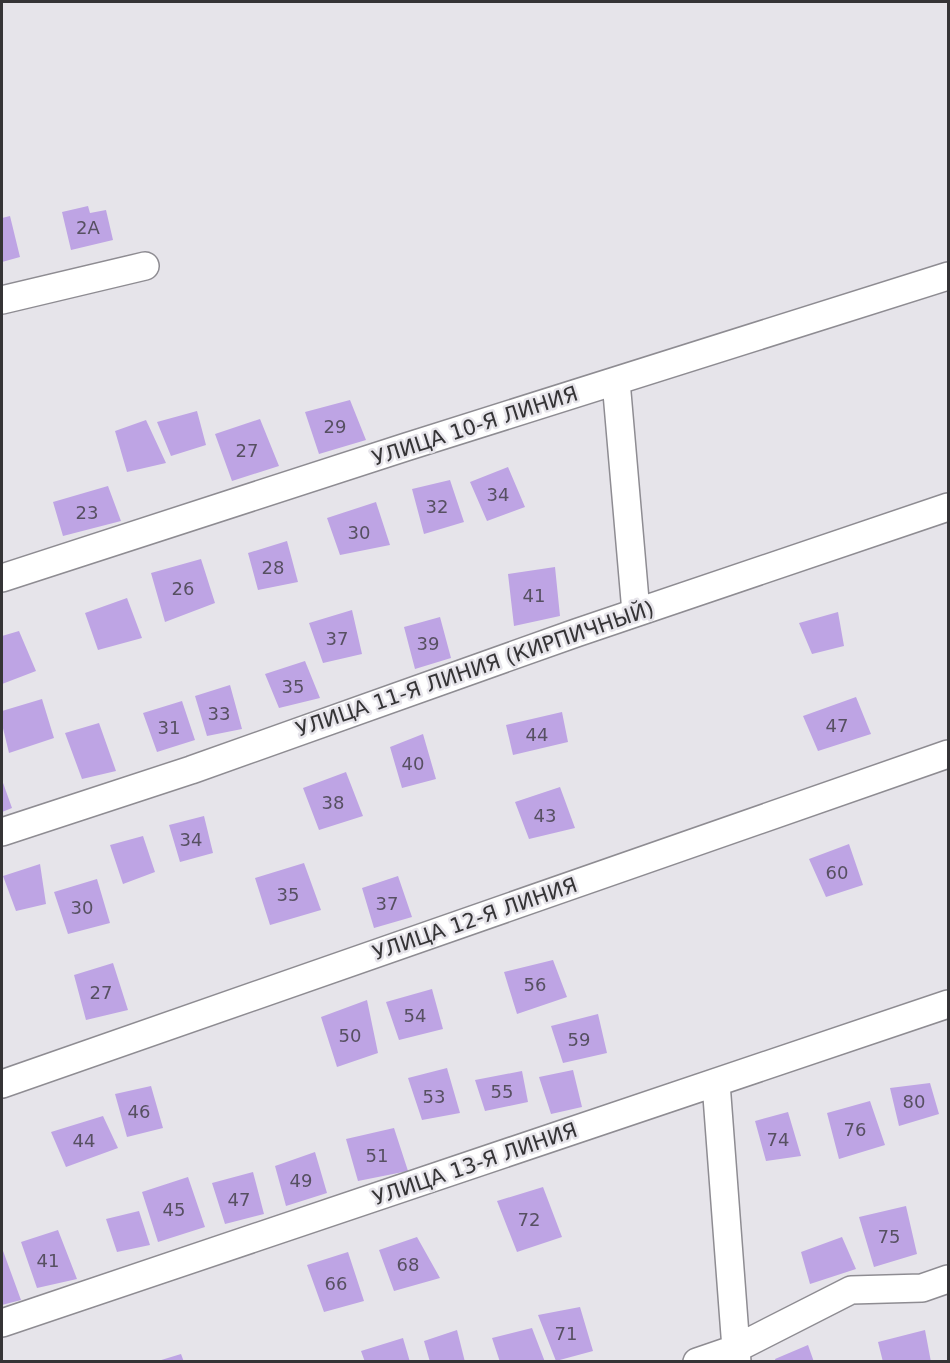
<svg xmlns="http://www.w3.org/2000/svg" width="950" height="1363" viewBox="0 0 950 1363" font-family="'DejaVu Sans',sans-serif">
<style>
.building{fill:#bea4e4}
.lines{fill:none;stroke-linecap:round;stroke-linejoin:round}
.street-casing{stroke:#8e8c92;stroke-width:30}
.street{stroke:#fff;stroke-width:27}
.labels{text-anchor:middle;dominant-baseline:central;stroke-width:5;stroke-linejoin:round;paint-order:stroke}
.number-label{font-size:18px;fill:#575062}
.street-label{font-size:21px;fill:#353436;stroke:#e6e4ea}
</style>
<rect width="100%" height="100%" fill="#e6e4ea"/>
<path class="building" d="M88,206L90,213L106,210L113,240L71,250L62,212Z
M10,216L20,257L2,262V218Z
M350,400L366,440L319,454L305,412Z
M197,411L206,445L171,456L157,422Z
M260,419L279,466L232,481L215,434Z
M146,420L166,463L127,472L115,431Z
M508,467L525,507L487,521L470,482Z
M450,480L464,522L424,534L412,489Z
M108,486L121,521L63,536L53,502Z
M376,502L390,545L340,555L327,518Z
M287,541L298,582L258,590L248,553Z
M201,559L215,603L165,622L151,573Z
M555,567L560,616L514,626L508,574Z
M127,598L142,638L98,650L85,613Z
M352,610L362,654L323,663L309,623Z
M838,612L844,646L812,654L799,623Z
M440,617L451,658L415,669L404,627Z
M19,631L36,671L2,684V636Z
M305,661L320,698L279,708L265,674Z
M230,685L242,729L207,736L195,696Z
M856,697L871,734L818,751L803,716Z
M42,699L54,738L9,753L2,724V711Z
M182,701L195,740L157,752L143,713Z
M562,712L568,742L513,755L506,725Z
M99,723L116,771L82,779L65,733Z
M423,734L436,779L402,788L390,747Z
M346,772L363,816L319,830L303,788Z
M2,780L12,808L2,812Z
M560,787L575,828L529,839L515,802Z
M204,816L213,853L180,862L169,825Z
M143,836L155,872L123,884L110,845Z
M849,844L863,885L826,897L809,859Z
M304,863L321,910L270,925L255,878Z
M40,864L46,904L16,911L3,876Z
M398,876L412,917L374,928L362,888Z
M97,879L110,923L68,934L54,892Z
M553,960L567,997L517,1014L504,972Z
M113,963L128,1010L86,1020L74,975Z
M432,989L443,1029L399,1040L386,1002Z
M367,1000L378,1053L337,1067L321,1017Z
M598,1014L607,1053L563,1063L551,1026Z
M447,1068L460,1113L422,1120L408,1078Z
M573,1070L582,1107L551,1114L539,1077Z
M522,1071L528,1102L485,1111L475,1080Z
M930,1083L939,1114L899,1126L890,1088Z
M151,1086L163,1128L127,1137L115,1094Z
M870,1101L885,1145L839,1159L827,1113Z
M788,1112L801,1156L766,1161L755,1121Z
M103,1116L118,1148L66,1167L51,1132Z
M394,1128L408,1171L358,1181L346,1139Z
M315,1152L327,1193L286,1206L275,1166Z
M253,1172L264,1214L225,1224L212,1183Z
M188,1177L205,1227L158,1242L142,1192Z
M543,1187L562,1237L517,1252L497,1201Z
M906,1206L917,1254L874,1267L859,1217Z
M139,1211L150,1245L117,1252L106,1219Z
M58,1230L77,1279L37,1288L21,1242Z
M417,1237L440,1278L394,1291L379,1250Z
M842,1237L856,1269L810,1284L801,1252Z
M2,1248L21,1300L2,1305Z
M348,1252L364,1301L324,1312L307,1265Z
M580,1307L593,1351L556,1361L538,1315Z
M532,1328L545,1362H500L492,1338Z
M457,1330L465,1362H430L424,1341Z
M925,1330L931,1362H883L878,1342Z
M403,1338L410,1362H365L361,1351Z
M808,1345L814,1362H776L775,1359Z
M181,1354L184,1362H158V1361Z"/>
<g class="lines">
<defs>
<path id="street" d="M2,300L145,266
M616,381L636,612
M2,578L406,447L948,276
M2,832L191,770L576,633L948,507
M716,1083L737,1362
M2,1084L948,754
M2,1323L948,1004
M697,1362L735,1349L851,1290L922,1288L948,1279"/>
</defs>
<use href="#street" class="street-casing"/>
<use href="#street" class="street"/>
</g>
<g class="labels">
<g class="number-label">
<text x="88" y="227">2А</text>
<text x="335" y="426">29</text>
<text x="247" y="450">27</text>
<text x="498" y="494">34</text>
<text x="437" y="506">32</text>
<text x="87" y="512">23</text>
<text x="359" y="532">30</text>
<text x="273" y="567">28</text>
<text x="183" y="588">26</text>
<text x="534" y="595">41</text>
<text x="337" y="638">37</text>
<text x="428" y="643">39</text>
<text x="293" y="686">35</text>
<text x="219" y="713">33</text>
<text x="837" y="725">47</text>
<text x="169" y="727">31</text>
<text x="537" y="734">44</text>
<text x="413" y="763">40</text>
<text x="333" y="802">38</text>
<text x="545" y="815">43</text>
<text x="191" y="839">34</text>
<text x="837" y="872">60</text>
<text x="288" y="894">35</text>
<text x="387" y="903">37</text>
<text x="82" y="907">30</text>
<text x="535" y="984">56</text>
<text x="101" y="992">27</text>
<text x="415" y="1015">54</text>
<text x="350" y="1035">50</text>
<text x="579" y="1039">59</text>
<text x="502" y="1091">55</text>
<text x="434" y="1096">53</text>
<text x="914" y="1101">80</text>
<text x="139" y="1111">46</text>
<text x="855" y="1129">76</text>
<text x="778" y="1139">74</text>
<text x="84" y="1140">44</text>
<text x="377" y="1155">51</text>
<text x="301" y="1180">49</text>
<text x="239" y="1199">47</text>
<text x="174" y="1209">45</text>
<text x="529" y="1219">72</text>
<text x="889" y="1236">75</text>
<text x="48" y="1260">41</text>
<text x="408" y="1264">68</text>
<text x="336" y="1283">66</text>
<text x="566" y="1333">71</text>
</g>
<g class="street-label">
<text transform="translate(475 426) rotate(-18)">УЛИЦА 10-Я ЛИНИЯ</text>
<text transform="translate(475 669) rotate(-19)">УЛИЦА 11-Я ЛИНИЯ (КИРПИЧНЫЙ)</text>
<text transform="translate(475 919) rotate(-19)">УЛИЦА 12-Я ЛИНИЯ</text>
<text transform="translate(475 1164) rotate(-19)">УЛИЦА 13-Я ЛИНИЯ</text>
</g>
</g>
<rect width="950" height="1363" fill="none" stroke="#353436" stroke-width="6"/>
</svg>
